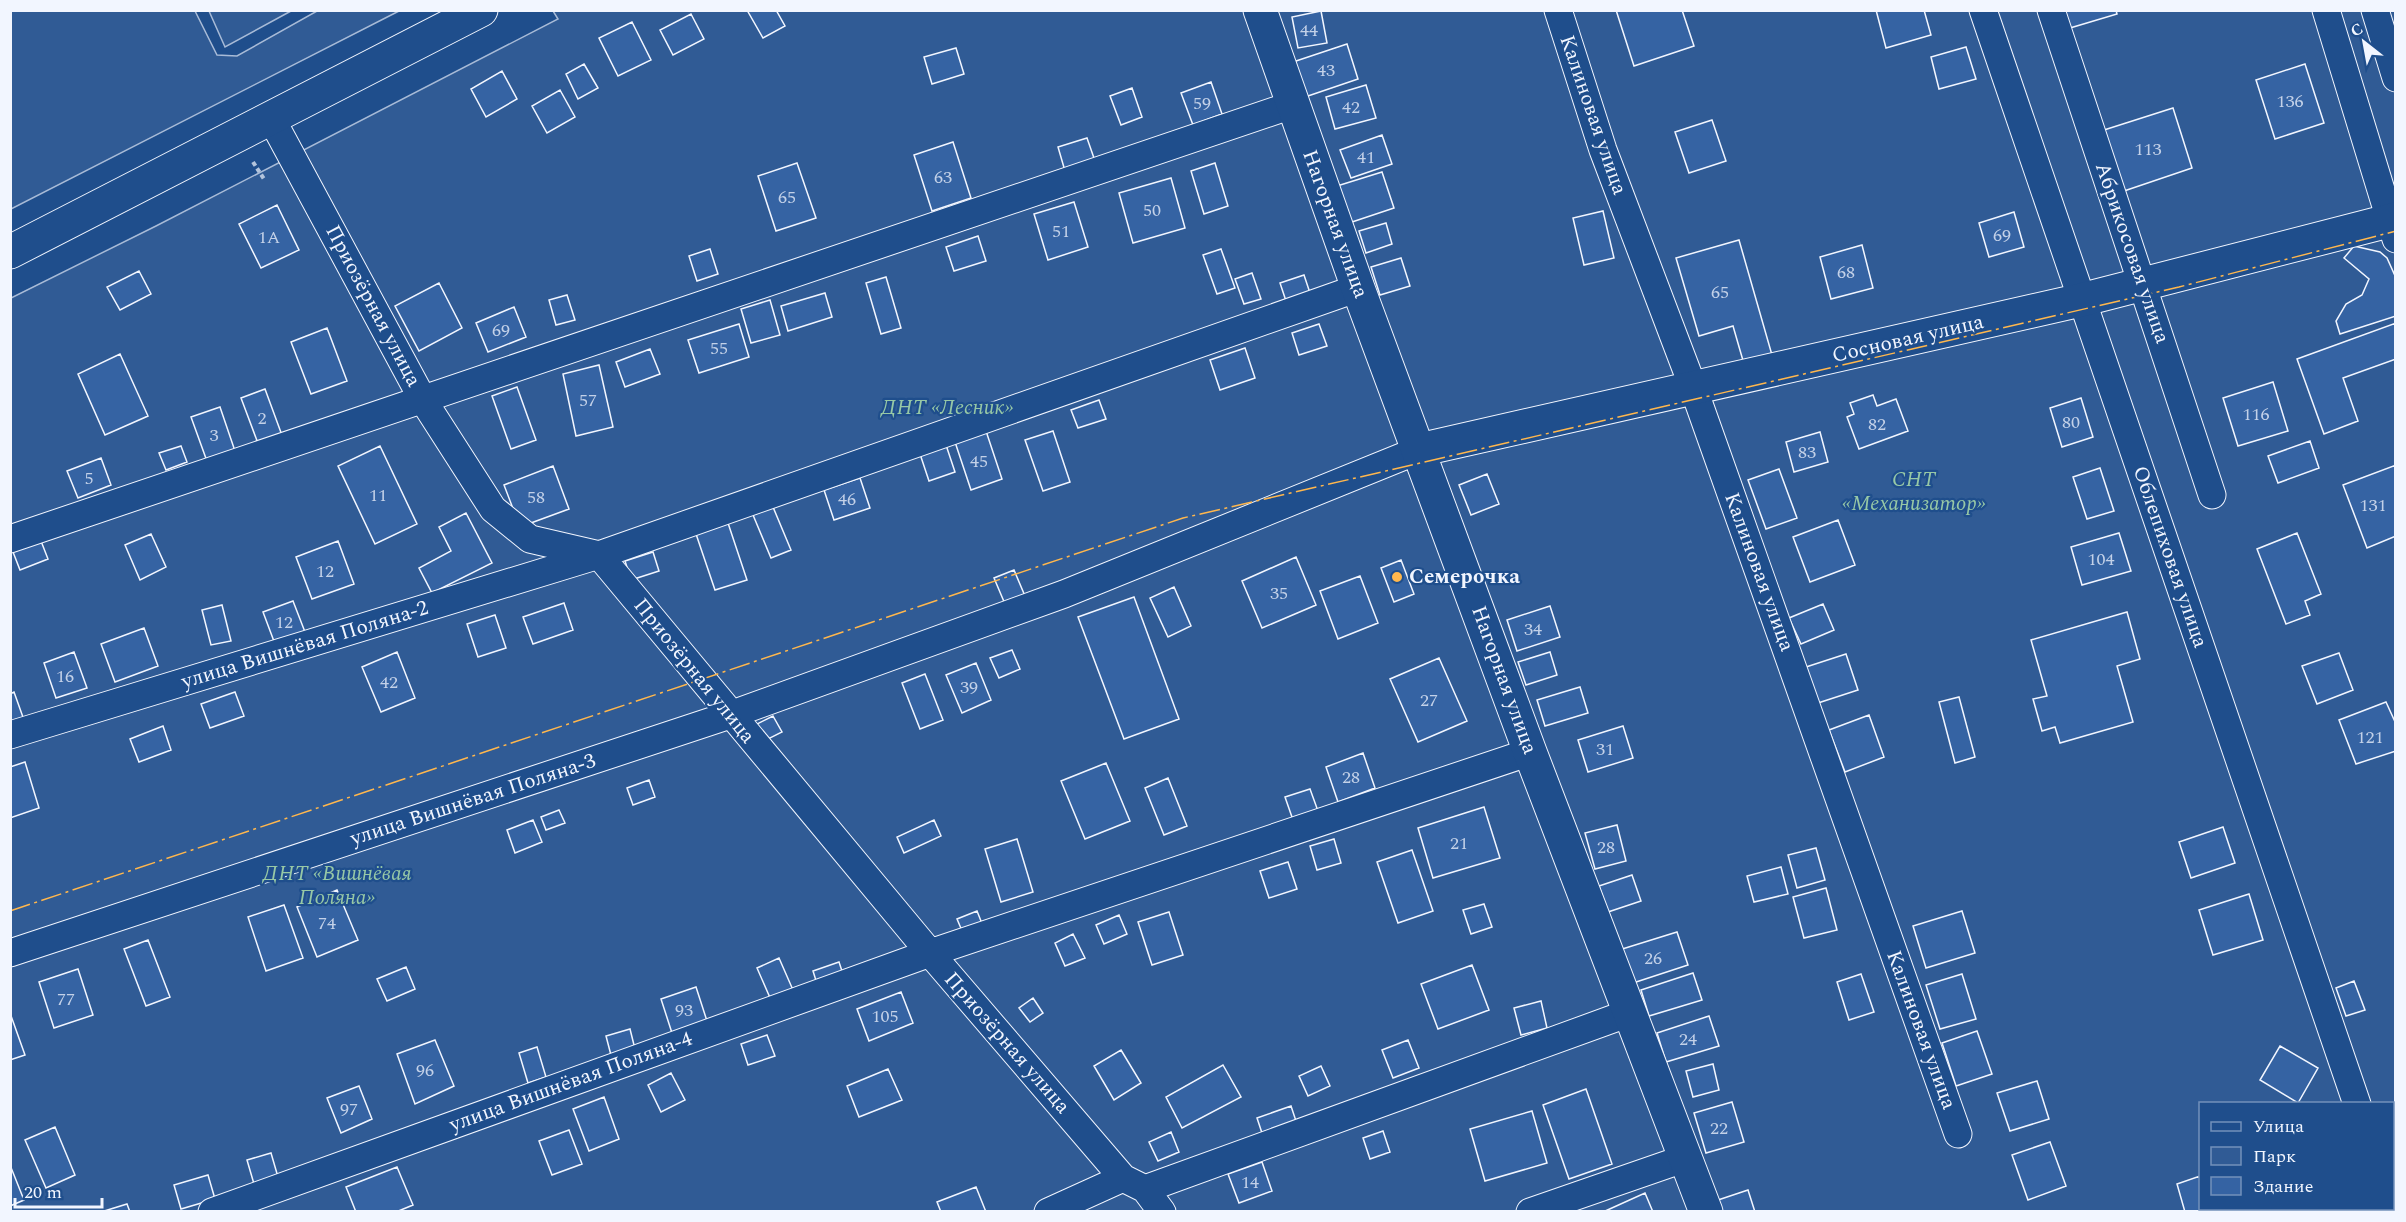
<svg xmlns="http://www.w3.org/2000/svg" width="2406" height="1222" viewBox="0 0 2406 1222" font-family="Spectral,serif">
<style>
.green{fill:#305b95;stroke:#a8bbd7;stroke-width:1.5;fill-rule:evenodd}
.building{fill:#3563a3;stroke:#f2f6ff;stroke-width:1.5}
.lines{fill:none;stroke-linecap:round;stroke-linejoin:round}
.street-casing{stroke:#f2f6ff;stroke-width:29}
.secondary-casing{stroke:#f2f6ff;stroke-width:35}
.path{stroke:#b3c4dc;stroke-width:4;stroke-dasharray:4.5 3;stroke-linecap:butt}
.street{stroke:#1f4e8c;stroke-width:27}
.secondary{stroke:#1f4e8c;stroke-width:33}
.power{stroke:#ffb74d;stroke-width:1.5;stroke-dasharray:21 4.5 3 4.5;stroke-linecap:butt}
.poi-dot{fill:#ffb74d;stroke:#1f4e8c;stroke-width:2}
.labels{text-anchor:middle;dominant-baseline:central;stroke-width:4.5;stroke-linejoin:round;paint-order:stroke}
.number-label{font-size:18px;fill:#c3d1e8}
.street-label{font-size:21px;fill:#f2f6ff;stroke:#1f4e8c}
.park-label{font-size:21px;font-style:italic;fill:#97c8a6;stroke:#1f4e8c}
.poi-label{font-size:21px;font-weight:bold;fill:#f2f6ff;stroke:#1f4e8c;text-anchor:start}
</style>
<rect width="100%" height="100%" fill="#1f4e8c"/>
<path class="green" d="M11,10L195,11L217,55L237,56L317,11H399L11,209Z
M209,11H291L225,47Z
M553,11H2395V1211L11,1212V298L156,226L558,19ZM2200,1104H2392V1208H2200Z"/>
<path class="building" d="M747,10H776L785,26L763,38Z
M1616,10H1682L1694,46L1634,66Z
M1876,10H1924L1931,35L1886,48Z
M2065,10H2116L2117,14L2070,28Z
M1321,11L1327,43L1298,48L1292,17Z
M691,14L704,39L673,55L660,30Z
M632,22L651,60L618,76L599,38Z
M1347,44L1358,79L1305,97L1293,62Z
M1966,47L1976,79L1939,89L1931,57Z
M956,48L964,74L932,84L924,57Z
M584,64L598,88L578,99L566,74Z
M2305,64L2324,123L2275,139L2256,80Z
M502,71L517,99L486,117L471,89Z
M1211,82L1222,114L1193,125L1181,93Z
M1366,85L1376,118L1335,129L1326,97Z
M1132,88L1142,117L1121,125L1110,96Z
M560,90L575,117L547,133L532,106Z
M2173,108L2192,168L2124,191L2104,130Z
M1712,120L1726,161L1689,173L1675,132Z
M1382,135L1392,164L1351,178L1340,150Z
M1087,138L1095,161L1065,171L1058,147Z
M953,142L971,198L932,211L914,155Z
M797,163L816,218L776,231L758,176Z
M1215,163L1228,206L1204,214L1191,171Z
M1382,172L1394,208L1349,223L1337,186Z
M1171,178L1185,228L1133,243L1119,193Z
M1074,202L1088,247L1048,260L1034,214Z
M277,205L299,250L261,268L239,224Z
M1603,211L1614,258L1584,265L1573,218Z
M2014,212L2024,247L1989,257L1979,223Z
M1386,223L1392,244L1366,253L1359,231Z
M978,236L986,261L954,271L946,247Z
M1739,240L1772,355L1744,364L1733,326L1699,336L1676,258Z
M1862,245L1873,288L1831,299L1820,257Z
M2354,246L2380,252L2387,258L2396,278V316L2340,334L2336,321L2346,304L2362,295L2369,279L2344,258Z
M710,249L718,274L697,281L689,256Z
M1221,249L1235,288L1217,294L1203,255Z
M1401,258L1410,286L1380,295L1371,267Z
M139,271L151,294L120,310L107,287Z
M1252,273L1261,299L1244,304L1235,279Z
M1304,275L1310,293L1286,301L1280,283Z
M886,277L901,328L881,334L866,283Z
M439,283L462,328L419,351L395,306Z
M825,293L832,317L788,331L781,306Z
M567,295L575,320L556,325L549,300Z
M770,300L780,335L751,343L741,309Z
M514,307L526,337L488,352L476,323Z
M2396,323V359L2343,378L2358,421L2324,434L2297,359Z
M739,324L749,357L699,373L688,340Z
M1319,324L1327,346L1299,355L1292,333Z
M327,328L347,381L311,394L291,342Z
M1245,348L1255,378L1220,390L1210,360Z
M650,349L660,374L625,387L616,362Z
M120,354L148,416L105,435L78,374Z
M599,365L613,427L576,436L563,374Z
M2273,382L2288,431L2238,446L2223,398Z
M517,387L536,440L511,449L492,396Z
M265,389L283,438L259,446L241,398Z
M1873,395L1877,406L1896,399L1908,431L1859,449L1847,417L1854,414L1850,403Z
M2081,398L2093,437L2062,447L2050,408Z
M1099,400L1106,419L1078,428L1071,410Z
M220,407L236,454L208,464L191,417Z
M986,431L1002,479L971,490L955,442Z
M1053,431L1070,482L1043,491L1025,440Z
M1820,432L1828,462L1794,472L1786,442Z
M2310,441L2319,468L2278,483L2268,456Z
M946,445L955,472L929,481L920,454Z
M181,446L187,462L166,470L159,453Z
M380,446L417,524L375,544L338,466Z
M101,458L111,485L78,498L67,471Z
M2396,465V536L2367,548L2343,485Z
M553,466L569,509L520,527L504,485Z
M2100,468L2114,511L2087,519L2073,477Z
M1779,469L1797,518L1766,529L1748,480Z
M1487,474L1499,504L1471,515L1459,485Z
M860,478L870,508L834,520L824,490Z
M773,507L791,550L771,558L753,515Z
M466,513L492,563L432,593L419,568L451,551L439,527Z
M1838,520L1855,565L1810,582L1793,537Z
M728,523L747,580L715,590L696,534Z
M2119,533L2131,571L2082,585L2071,547Z
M2297,533L2321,594L2305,601L2310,615L2286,624L2257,549Z
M151,534L166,567L140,580L125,545Z
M41,541L48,559L20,570L13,552Z
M338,541L354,584L312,599L296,557Z
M653,552L659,571L631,580L625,561Z
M1296,557L1316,605L1262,628L1242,581Z
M1401,560L1414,594L1394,602L1381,568Z
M1014,570L1025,596L1005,604L994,578Z
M1360,576L1378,623L1338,639L1320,591Z
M1174,587L1191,626L1168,637L1150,598Z
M1134,597L1179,719L1124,739L1078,617Z
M293,601L305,632L275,644L263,612Z
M564,603L573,630L533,644L523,617Z
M1823,604L1834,630L1801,644L1789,618Z
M222,605L231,641L211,645L202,610Z
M1550,606L1560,637L1517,651L1507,620Z
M2127,612L2140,659L2117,666L2133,722L2060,743L2055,727L2042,731L2033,699L2047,696L2031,640Z
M495,615L506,648L478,657L467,624Z
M144,628L158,666L115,682L101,644Z
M1012,650L1020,669L999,678L990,658Z
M74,652L87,688L56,698L44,663Z
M397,652L415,698L381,712L362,667Z
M1550,652L1557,675L1526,685L1518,662Z
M2339,653L2353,690L2317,704L2302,666Z
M1846,654L1858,690L1818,703L1806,667Z
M1439,658L1467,721L1418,742L1390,679Z
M976,663L991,700L962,713L946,675Z
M925,674L943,720L920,729L902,683Z
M1580,687L1588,713L1545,726L1537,700Z
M14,692L24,720L10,725V694Z
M235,692L244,716L210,728L201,704Z
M1959,697L1975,757L1955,763L1939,702Z
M2386,702L2396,724V751L2356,764L2339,720Z
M1869,715L1884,757L1845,772L1829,730Z
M773,716L782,732L758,744L749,728Z
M163,726L171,750L139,762L130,739Z
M1623,726L1633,758L1588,772L1578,740Z
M1363,753L1375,788L1338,802L1326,767Z
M25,762L39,808L10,818V767Z
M1106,763L1130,821L1085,839L1061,781Z
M1168,778L1187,826L1164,835L1145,788Z
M649,780L655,797L633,805L627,788Z
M1310,789L1318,811L1293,820L1285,797Z
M1484,807L1500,858L1433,878L1418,828Z
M559,810L565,823L546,830L541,817Z
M533,820L542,842L515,853L507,830Z
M934,820L941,836L904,853L897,837Z
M1617,825L1626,861L1595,869L1585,833Z
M2223,827L2235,863L2191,878L2179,842Z
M1017,839L1033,892L1001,902L985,849Z
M1334,839L1341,863L1317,870L1310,846Z
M1816,848L1825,880L1797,888L1788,855Z
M1412,850L1433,911L1398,923L1377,862Z
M1288,862L1297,889L1269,898L1260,871Z
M1781,867L1788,894L1754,902L1747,876Z
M1632,875L1641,901L1608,912L1599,886Z
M1826,888L1837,930L1804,938L1793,897Z
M337,890L358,940L317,957L297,907Z
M2249,894L2263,940L2213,955L2199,910Z
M1484,904L1492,927L1471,934L1463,910Z
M284,905L303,958L266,971L248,917Z
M977,911L983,926L963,933L957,919Z
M1962,911L1975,953L1926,968L1913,926Z
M1169,912L1183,955L1152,965L1138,922Z
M1119,915L1127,934L1104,944L1096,925Z
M1677,932L1688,965L1630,984L1619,950Z
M1073,934L1085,958L1065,966L1055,943Z
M148,940L170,997L146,1006L124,949Z
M779,958L793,990L771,1000L757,968Z
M839,962L844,977L818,987L813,971Z
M1472,965L1489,1010L1438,1029L1421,984Z
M406,967L415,989L387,1001L377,979Z
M78,969L93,1015L54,1028L39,982Z
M1693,973L1702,1000L1649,1016L1641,990Z
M1861,974L1874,1012L1849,1020L1837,982Z
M1962,974L1976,1019L1940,1029L1926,985Z
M2354,981L2365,1010L2346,1016L2336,988Z
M696,987L707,1021L672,1033L661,999Z
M901,992L913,1023L869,1041L857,1009Z
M1033,998L1043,1013L1030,1022L1019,1008Z
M1541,1001L1547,1028L1521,1035L1514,1008Z
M10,1013L25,1055L10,1060Z
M1709,1016L1719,1046L1666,1062L1657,1033Z
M630,1029L636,1053L612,1059L606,1036Z
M1977,1031L1992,1074L1956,1086L1942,1043Z
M767,1035L775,1056L748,1065L741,1044Z
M435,1040L454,1086L415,1104L397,1054Z
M1408,1040L1419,1068L1393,1078L1382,1050Z
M2280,1046L2318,1068L2298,1103L2260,1080Z
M537,1047L546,1077L528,1083L519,1053Z
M1121,1050L1141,1083L1114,1100L1094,1066Z
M1713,1064L1719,1090L1693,1097L1686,1071Z
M1223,1065L1241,1097L1182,1128L1166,1097Z
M1321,1066L1330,1086L1308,1096L1299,1076Z
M888,1069L902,1100L859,1117L847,1086Z
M671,1073L685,1100L661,1112L648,1085Z
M2037,1081L2049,1119L2010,1131L1997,1093Z
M359,1086L372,1119L341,1133L327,1098Z
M1586,1089L1612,1164L1569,1179L1543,1105Z
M604,1097L619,1139L589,1151L573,1109Z
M1732,1102L1744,1142L1706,1153L1694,1113Z
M1291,1106L1296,1121L1262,1133L1257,1118Z
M1532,1111L1547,1163L1485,1181L1470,1129Z
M55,1127L75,1175L46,1188L25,1140Z
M569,1130L582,1164L552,1175L539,1141Z
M1383,1131L1390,1152L1370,1159L1363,1138Z
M1171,1132L1179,1152L1158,1161L1149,1142Z
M2050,1142L2066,1186L2028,1200L2012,1155Z
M271,1153L278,1177L254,1184L247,1160Z
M1262,1162L1272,1191L1239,1203L1228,1174Z
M10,1165L24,1200L10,1206Z
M397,1167L413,1205L396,1212H356L346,1187Z
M208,1175L215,1199L181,1209L174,1185Z
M2200,1176V1208H2252L2253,1212H2185L2177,1184Z
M976,1187L986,1212H941L937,1202Z
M1748,1190L1755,1212H1722L1718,1200Z
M1645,1193L1653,1212H1603Z
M127,1204L130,1212H101Z"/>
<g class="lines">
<defs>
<path id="street" d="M1558,10L1603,150L1693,387L1958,1134
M1983,10L2357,1104
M2051,10L2212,495
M2326,10L2396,239
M2375,10L2396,78
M271,118L423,400L493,509L530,539L599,555L930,953L1123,1178L1145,1189L1162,1212
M10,539L1292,105
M10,735L599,555L1358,288
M10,953L730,715L1064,594L1419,450
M1145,1189L1629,1013
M212,1212L930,953L1530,752
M1048,1212L1123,1178
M1530,1212L1686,1158"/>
<path id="secondary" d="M1260,10L1358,288L1530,752L1706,1212
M10,252L481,10
M1419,450L2081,300L2396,219"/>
</defs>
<use href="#street" class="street-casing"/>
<use href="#secondary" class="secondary-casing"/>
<path class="path" d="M253,162L264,179"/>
<use href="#street" class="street"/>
<use href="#secondary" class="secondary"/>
<path class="power" d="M10,911L1183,518L2179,287L2396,231"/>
</g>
<circle class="poi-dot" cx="1397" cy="577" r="6"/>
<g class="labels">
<g class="number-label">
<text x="1309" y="30">44</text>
<text x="1326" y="70">43</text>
<text x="2290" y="101">136</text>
<text x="1202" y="103">59</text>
<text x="1351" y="107">42</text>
<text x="2148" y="149">113</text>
<text x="1366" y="157">41</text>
<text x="943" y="177">63</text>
<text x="787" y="197">65</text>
<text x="1152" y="210">50</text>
<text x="1061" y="231">51</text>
<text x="2002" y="235">69</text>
<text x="269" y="237">1А</text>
<text x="1846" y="272">68</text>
<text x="1720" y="292">65</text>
<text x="501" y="330">69</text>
<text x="719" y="348">55</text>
<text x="588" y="400">57</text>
<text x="2256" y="414">116</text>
<text x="262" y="418">2</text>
<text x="2071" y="422">80</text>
<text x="1877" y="424">82</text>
<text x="214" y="435">3</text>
<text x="1807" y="452">83</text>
<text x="979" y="461">45</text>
<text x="89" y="478">5</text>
<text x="378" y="495">11</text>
<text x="536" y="497">58</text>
<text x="847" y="499">46</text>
<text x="2373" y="505">131</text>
<text x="2101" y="559">104</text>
<text x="325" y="571">12</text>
<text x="1279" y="593">35</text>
<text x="284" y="622">12</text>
<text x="1533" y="629">34</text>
<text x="65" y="676">16</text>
<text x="389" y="682">42</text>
<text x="969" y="687">39</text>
<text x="1429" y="700">27</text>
<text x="2370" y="737">121</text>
<text x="1605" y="749">31</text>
<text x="1351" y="777">28</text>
<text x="1459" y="843">21</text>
<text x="1606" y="847">28</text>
<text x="327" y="923">74</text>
<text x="1653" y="958">26</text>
<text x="66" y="999">77</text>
<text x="684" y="1010">93</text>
<text x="885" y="1016">105</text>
<text x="1688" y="1039">24</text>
<text x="425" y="1070">96</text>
<text x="349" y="1109">97</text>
<text x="1719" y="1128">22</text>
<text x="1250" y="1182">14</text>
</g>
<g class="street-label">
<text transform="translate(1593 115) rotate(71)">Калиновая улица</text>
<text transform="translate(1335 224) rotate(70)">Нагорная улица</text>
<text transform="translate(2132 253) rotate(71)">Абрикосовая улица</text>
<text transform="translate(373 306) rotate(62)">Приозёрная улица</text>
<text transform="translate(1908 339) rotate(-13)">Сосновая улица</text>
<text transform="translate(2170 557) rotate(71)">Облепиховая улица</text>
<text transform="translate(1759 572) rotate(70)">Калиновая улица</text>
<text transform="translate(305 645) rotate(-17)">улица Вишнёвая Поляна-2</text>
<text transform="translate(694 671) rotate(51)">Приозёрная улица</text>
<text transform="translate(1504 680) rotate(70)">Нагорная улица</text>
<text transform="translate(473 800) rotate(-18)">улица Вишнёвая Поляна-3</text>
<text transform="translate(1921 1030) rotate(70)">Калиновая улица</text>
<text transform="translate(1007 1043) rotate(49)">Приозёрная улица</text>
<text transform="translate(571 1082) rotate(-20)">улица Вишнёвая Поляна-4</text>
</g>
<g class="park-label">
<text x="947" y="408">ДНТ «Лесник»</text>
<text x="1914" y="480">СНТ<tspan x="1914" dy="24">«Механизатор»</tspan></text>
<text x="337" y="874">ДНТ «Вишнёвая<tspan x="337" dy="24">Поляна»</tspan></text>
</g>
<g class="poi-label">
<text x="1409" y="577">Семерочка</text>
</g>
</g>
<rect width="2406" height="1222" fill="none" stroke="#f2f6ff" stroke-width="24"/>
<rect x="2199" y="1102" width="195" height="108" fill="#1f4e8c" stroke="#7391ba" stroke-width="1.5"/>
<rect x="2211" y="1122" width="30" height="9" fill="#1f4e8c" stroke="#7391ba" stroke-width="1.5"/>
<text x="2253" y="1132" font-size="18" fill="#f2f6ff">Улица</text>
<rect x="2211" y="1147" width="30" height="18" fill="#305b95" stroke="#7391ba" stroke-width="1.5"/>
<text x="2253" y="1162" font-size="18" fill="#f2f6ff">Парк</text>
<rect x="2211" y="1177" width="30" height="18" fill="#3563a3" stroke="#7391ba" stroke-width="1.5"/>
<text x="2253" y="1192" font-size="18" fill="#f2f6ff">Здание</text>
<g transform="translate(2364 42) rotate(329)" stroke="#1f4e8c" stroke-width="4.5" paint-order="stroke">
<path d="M0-4.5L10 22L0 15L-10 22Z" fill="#f2f6ff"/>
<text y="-9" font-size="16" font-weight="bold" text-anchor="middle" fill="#f2f6ff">С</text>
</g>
<path d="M15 1198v9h87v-9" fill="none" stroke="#f2f6ff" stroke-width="3"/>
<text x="24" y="1198" font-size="18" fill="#f2f6ff" stroke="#1f4e8c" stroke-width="4.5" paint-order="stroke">20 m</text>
</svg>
